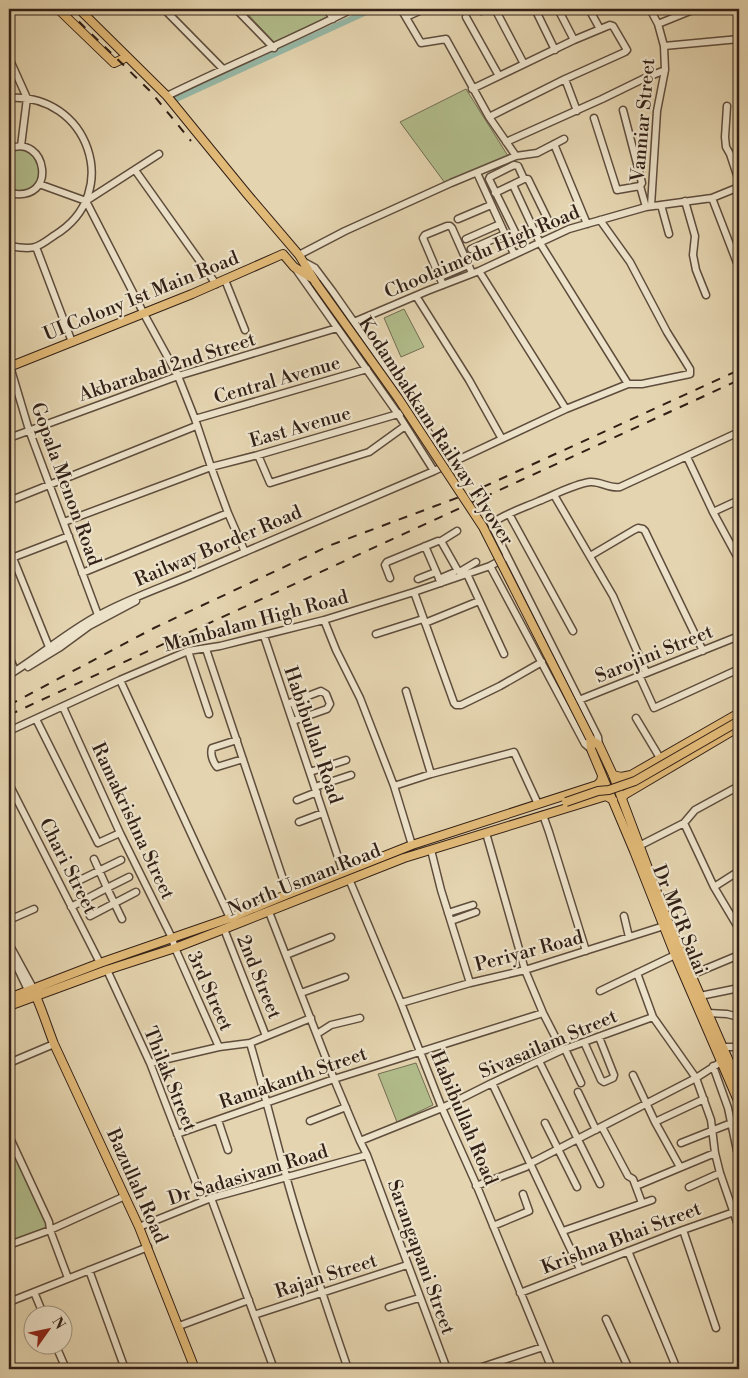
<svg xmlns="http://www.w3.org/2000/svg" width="748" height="1378" viewBox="0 0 748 1378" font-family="'Libre Bodoni',serif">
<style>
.green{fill:#b2bd8c;stroke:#726e52}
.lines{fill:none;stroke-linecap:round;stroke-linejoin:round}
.canal{stroke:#96b8a7;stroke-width:6}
.minor-casing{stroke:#5e4d3d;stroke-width:9}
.major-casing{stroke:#322017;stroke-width:10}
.minor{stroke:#ede3cb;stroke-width:6}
.major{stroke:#e2ba78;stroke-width:8}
.rail{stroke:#322017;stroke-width:2;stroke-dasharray:9 9;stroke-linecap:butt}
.major-bridge-casing{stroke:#322017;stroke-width:10;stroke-linecap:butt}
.major-bridge{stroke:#e2ba78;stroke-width:8}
.labels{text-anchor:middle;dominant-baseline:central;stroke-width:4.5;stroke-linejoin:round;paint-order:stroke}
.street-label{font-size:19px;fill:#322017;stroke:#ede3cb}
</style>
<rect width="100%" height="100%" fill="#e4d4af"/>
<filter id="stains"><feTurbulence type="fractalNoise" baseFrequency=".004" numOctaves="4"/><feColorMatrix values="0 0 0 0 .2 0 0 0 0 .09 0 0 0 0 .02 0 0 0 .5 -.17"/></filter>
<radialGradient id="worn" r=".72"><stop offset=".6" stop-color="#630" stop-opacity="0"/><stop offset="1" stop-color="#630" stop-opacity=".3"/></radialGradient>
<path class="green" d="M243,9H325L329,16L274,42Z
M466,89L508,156L445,183L400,122Z
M19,149C22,150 27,151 30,153C33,154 34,156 35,159C48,178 30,198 9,190V151Z
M404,309L424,347L401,357L384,318Z
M416,1063L433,1105L397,1122L378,1074Z
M9,1142L49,1229L9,1246Z"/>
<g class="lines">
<path class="canal" d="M174,100L373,9"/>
<defs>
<path id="minor" d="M164,9L223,69
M236,9L274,48
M327,9L333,19
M401,9L421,43L446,39L489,117L516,156
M480,9L481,11
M495,9L524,64
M535,9L555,50
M558,9L574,40
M589,9L600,29
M622,9V10
M650,9L658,24L664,46L665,70L657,111L651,206
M406,17L424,9
M466,17L499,76
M658,24L695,9
M664,46L739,39
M9,58L27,98L21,146
M565,79L577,111
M472,89L574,40L610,25L613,26L627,50L625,52L565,79L489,117
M167,96C228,66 291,40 352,9
M9,98C88,92 124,193 55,235C49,239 42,245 35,247C29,249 15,247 9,246
M727,106L725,137L726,147L730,154L739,181
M594,118L617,190L640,186L642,183L623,110
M506,142L602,99L643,79L665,70
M554,144L587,224
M9,149C46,132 60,204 9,193
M514,165L518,166L524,179H528L550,224L535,232L520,239L518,238L489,179L490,177Z
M135,170L216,284
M477,173L514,254
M39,184L86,201
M513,185L540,243L628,384
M640,186L646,207
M495,193L524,179
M712,198L739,268
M86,201L144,314L178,376L195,419L211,467L228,513L245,552
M86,201L159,154
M685,201L695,236L693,255L696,270L706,295
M661,205L669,234
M458,219L491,205
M466,239L500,224
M36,247L72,342
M471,249L505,234
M299,255L345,231L451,183L516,156L537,153L564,139
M304,262L315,268L333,292L414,408L448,465
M295,268L398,414L434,471
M479,271L566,409
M440,277L468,265
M225,280L245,330
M443,285L423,238L425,235L447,226H450L452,228L472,273
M416,296L469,380L502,439
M354,322L427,291L479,271L569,229L646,207L712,198L739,187
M9,363L29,430L98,615
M195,419L367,369
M9,438L178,376L337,328
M258,455L270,483L369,452L405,426
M687,457L713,512L739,560
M554,495L613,596L646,672
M9,501L196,426
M713,512L739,500
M509,514L573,631
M64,522L211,467L258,455L398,414L414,408
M457,531L441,541L458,571H461L476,562
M425,546L441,583
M590,556L634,530L638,528L643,529L645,531L703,651
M13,558L49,647
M9,559L69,536
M490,566L585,744L591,749
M82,573L228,513
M467,574L504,654
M390,578L385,565L387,562L438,541
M418,579L436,572
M439,579L453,573
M414,592L454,703L456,705H461L500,686L542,662
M324,620L336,650L360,698L394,786L412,845
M425,623L479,601
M376,634L423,619
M264,636L343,872
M206,649L288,894
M188,651L209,714
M9,656L15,671
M28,667L59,648L89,626L136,601
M9,675C40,656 67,632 99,615C128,599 160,588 191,575L434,471L566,409L628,384H642L690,374V369L667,332L630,262L600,220
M639,675L654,708L739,669
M120,680L230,918
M406,691L431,774
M579,700L739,636
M293,702L300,719
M287,704L321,691L326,694L330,704L327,709L293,721
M63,707L120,833L172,938L175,948L219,1047
M636,718L660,758
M36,719L98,843L120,833
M9,731L120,680L188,651L220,646L324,620L414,592L490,566L507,557
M237,740L212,748C210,754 213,762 217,767L243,759
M599,745L598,737L491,524C504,514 523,508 539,501C554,495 574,484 590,482C601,481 609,489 620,487L739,432
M310,772L346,760
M9,784L100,963
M394,786L431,774L514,752L538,804
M315,787L351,775
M297,800L317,792
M543,815L549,832L586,951
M299,822L323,813
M684,823L714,887L739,929
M486,833L525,970L543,1013L562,1050
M639,846L684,823L695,810L739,786
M431,850L441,890L470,983
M94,859L107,888L129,877
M349,879L401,1003L442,1108L476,1184L552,1369
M74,883L121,860
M714,887L739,871
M71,907L107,888L122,919
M269,912L334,1079L360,1141
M448,913L473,905
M90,916L136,892
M624,916L629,937
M9,920L34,909
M451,921L476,912
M224,929L266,1036
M9,944L33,988
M286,955L331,937
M9,957L17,968
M18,969L28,990
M107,970L150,1063L203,1201
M637,973L653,1017L696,1078L711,1120L715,1153L720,1173L739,1228
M691,975L739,955
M600,991L675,955
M301,993L345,977
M700,996L739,988
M401,1003L470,983L525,970L664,926
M708,1013L727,1014L739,1017
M317,1034L331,1025L360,1018
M584,1042L601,1080L604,1082L613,1078L614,1075L599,1037
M250,1043C263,1087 274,1132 286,1176C304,1241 326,1305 348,1369
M723,1047H739
M565,1049L581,1083
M539,1061L600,1184
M9,1063L54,1044
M150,1063L219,1047L250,1043L311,1018
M713,1066L728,1108L739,1160
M633,1075L655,1122L680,1167
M492,1083L580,1269
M578,1092L596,1130
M218,1120L228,1150
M310,1121L346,1107
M655,1122L704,1099
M545,1123L577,1187
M602,1127L628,1176L633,1179L642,1203
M177,1134L334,1079L543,1013
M9,1136L49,1222L50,1230L68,1278
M681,1143L739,1120
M531,1163L696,1078L724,1060
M476,1186L526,1167
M636,1186L715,1153
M689,1187L720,1173
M211,1198L274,1369
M493,1226L529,1211L523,1194
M139,1227L211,1198L367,1155
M683,1230L716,1328
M563,1231L652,1200
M9,1245L50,1230L125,1196
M628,1251L677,1369
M89,1270L125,1369
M34,1292L44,1316
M520,1293L683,1230L734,1212
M9,1302L148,1247
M389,1307L419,1298
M254,1315L407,1265
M606,1319L629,1369
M179,1326L249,1300
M56,1346L66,1369
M447,1369L367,1155L360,1141L442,1108L492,1083L562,1050L653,1017
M476,1369L543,1347"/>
<path id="major" d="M58,9L114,63L127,57
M79,9L167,96L247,194L299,255L316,283
M9,367L192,294L283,254L294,267L312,278
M590,738L591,749L634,851L675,955L739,1103
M591,740L599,745L613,775L669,924L739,1084
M613,775L621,777L631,775L739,713
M622,799L624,795L739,727
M34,992C42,1009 47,1026 54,1044L139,1227L195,1369
M9,998L100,963L230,918L288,894L412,845L597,785L601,781L602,776
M9,1006L107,970L175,948L224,929L404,858L606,796L613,800"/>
</defs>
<use href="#minor" class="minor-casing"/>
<use href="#major" class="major-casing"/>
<use href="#minor" class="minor"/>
<use href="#major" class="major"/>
<path class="rail" d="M66,9L151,92L191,141
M9,705L154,628L331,545L470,493L739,370
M9,715C252,603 496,492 739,380"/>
<defs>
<path id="major-bridge" d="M316,283L398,398L483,527L590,738
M566,802L598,791L609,790L635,781L739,721"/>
</defs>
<use href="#major-bridge" class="major-bridge-casing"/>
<use href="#major-bridge" class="major-bridge"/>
</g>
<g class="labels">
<g class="street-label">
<text transform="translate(643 120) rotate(-85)">Vanniar Street</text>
<text transform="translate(482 252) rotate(-23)">Choolaimedu High Road</text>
<text transform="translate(141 296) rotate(-22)">UI Colony 1st Main Road</text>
<text transform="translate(167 367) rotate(-18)">Akbarabad 2nd Street</text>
<text transform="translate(277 380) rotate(-16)">Central Avenue</text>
<text transform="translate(300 427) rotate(-16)">East Avenue</text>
<text transform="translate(436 431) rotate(57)">Kodambakkam Railway Flyover</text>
<text transform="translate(66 484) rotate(70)">Gopala Menon Road</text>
<text transform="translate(218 546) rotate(-23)">Railway Border Road</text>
<text transform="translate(256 621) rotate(-15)">Mambalam High Road</text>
<text transform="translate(654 654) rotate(-22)">Sarojini Street</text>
<text transform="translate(313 735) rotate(71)">Habibullah Road</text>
<text transform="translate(133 821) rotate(65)">Ramakrishna Street</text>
<text transform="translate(68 866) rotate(63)">Chari Street</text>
<text transform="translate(304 880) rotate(-22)">North Usman Road</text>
<text transform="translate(680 920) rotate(68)">Dr MGR Salai</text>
<text transform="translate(529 951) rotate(-15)">Periyar Road</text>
<text transform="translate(259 977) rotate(68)">2nd Street</text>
<text transform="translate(210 991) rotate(66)">3rd Street</text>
<text transform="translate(548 1044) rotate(-23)">Sivasailam Street</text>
<text transform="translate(293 1078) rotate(-19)">Ramakanth Street</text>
<text transform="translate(170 1079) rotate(68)">Thilak Street</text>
<text transform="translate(464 1118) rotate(67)">Habibullah Road</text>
<text transform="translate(248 1175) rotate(-17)">Dr Sadasivam Road</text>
<text transform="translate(137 1186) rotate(66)">Bazullah Road</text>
<text transform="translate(621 1238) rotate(-21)">Krishna Bhai Street</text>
<text transform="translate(421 1257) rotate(70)">Sarangapani Street</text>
<text transform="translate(326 1276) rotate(-18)">Rajan Street</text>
</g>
</g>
<rect width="748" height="1378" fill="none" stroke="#e4d4af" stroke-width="30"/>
<rect x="10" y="10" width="728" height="1358" fill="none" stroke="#322017" stroke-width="2.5"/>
<rect x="15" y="15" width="718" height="1348" fill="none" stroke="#322017"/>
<g transform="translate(48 1330) rotate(57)"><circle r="24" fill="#ede3cb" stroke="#a29583"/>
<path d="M0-4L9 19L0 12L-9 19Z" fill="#8f2418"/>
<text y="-8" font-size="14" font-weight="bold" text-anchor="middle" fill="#322017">N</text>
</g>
<rect width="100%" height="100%" filter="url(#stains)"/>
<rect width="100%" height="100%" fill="url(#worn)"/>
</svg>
